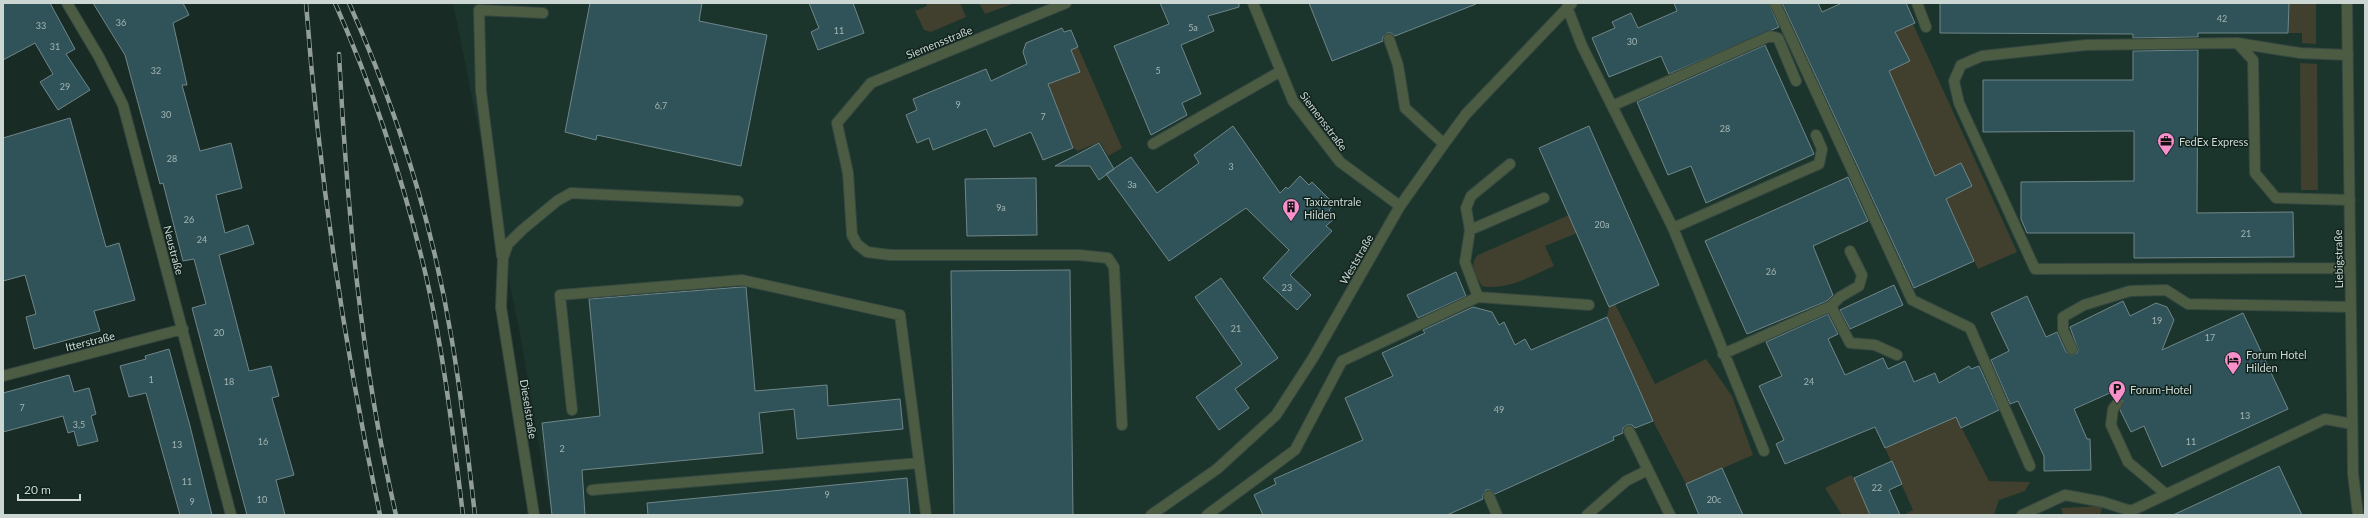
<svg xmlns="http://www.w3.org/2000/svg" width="2368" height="518" viewBox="0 0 2368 518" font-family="Lato,sans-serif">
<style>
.built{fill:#1b352d}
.green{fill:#413f2e}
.building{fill:#2f5358;stroke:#708689}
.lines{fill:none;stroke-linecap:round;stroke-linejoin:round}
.minor-casing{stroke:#364741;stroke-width:12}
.minor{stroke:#4b5c43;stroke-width:10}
.rail-casing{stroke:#919e99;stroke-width:4.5}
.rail{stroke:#10221c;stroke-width:3;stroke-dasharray:9;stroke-linecap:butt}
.labels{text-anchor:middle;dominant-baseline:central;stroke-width:3;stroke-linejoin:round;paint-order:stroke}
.number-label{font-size:9px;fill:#a5b6b4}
.street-label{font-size:11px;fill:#ccd7d3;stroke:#10221c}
.poi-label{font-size:11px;fill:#ccd7d3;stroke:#10221c;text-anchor:start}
</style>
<rect width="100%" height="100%" fill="#192b25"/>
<path class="built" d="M453,3H2365V515H551L520,334Z"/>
<path class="green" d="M926,3H960L966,17L931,32L924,30L915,11L927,6Z
M979,3H1015L985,14Z
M2289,3H2316V44L2302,43V33H2289Z
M1913,24L2017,252L1978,269L1875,42Z
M1078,47L1122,148L1108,156L1100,142L1078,151L1073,148L1048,84L1080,72L1071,50Z
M2300,63L2317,64L2318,190H2301Z
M1569,215L1577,233L1545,246L1554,266C1531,276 1507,291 1482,286C1476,276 1468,265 1478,255Z
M1615,304L1655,384L1706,359L1732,396L1753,455L1686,484L1653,421L1607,317L1609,307Z
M1956,417L1989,481L2030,482L2025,491L1999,500L1994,515H1903L1913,510L1885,448Z
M1851,475L1854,478L1870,515H1842L1825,488Z
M2103,506L2100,515H2063L2061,508Z"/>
<path class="building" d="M3,3H50L75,49L66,54L90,90L58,110L40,82L53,74L35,43L3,60Z
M93,3H183L189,15L173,23L187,85H182L200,151L231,143L242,188L216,195L225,233L248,225L254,244L219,255L249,371L271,366L279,396L272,398L294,475L276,480L285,515H247L192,308L206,304L194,259L183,261L163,183L160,184L125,55Z
M590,3H702L699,21L767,35L741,166L597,135L596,140L565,132Z
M809,3H853L864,33L818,50L811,32L819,28Z
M1160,3H1239V7L1208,16L1214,31L1181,45L1201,94L1182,103L1187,115L1151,135L1114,46L1169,24Z
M1309,3H1476V4L1395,36L1391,33H1387L1383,37V41L1332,61Z
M1674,3H1769L1779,27L1669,74L1661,56L1609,77L1592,38L1615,28L1612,22L1631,13L1638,28L1677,11Z
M1782,3H1818L1822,12L1842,3H1906L1915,23L1895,32L1910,61L1889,71L1935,176L1961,163L1972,186L1946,199L1974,261L1914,288Z
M1940,3H2289L2288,33H2198V37L2133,38V34L1940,33Z
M1062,28L1064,32L1071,30L1078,47L1071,50L1080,72L1048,84L1073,148L1043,160L1031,132L994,147L986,129L933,150L929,138L917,143L906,115L917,110L913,99L986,69L991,81L1027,64L1023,52L1026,43Z
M1765,45L1814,154L1706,203L1691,166L1668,175L1637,102Z
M2198,50L2197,213L2293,212L2294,257L2134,258V233H2027L2021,219V182L2134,181V131L1983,132V80H2133V51Z
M70,118L106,247L119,243L135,300L94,311L100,331L34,349L26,317L36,314L25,275L3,281V138Z
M1233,126L1280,193L1286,187L1288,189L1300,176L1309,185L1312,182L1334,204L1329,210L1336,217L1326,226L1332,231L1290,275L1311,295L1297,310L1263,278L1289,250L1246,208L1169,261L1106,174L1131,157L1157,193L1199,163L1194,155Z
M1589,126L1659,285L1609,307L1539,148Z
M1099,143L1114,169L1099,180L1090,166H1055Z
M1848,177L1868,221L1813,246L1833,295L1827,301L1747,334L1705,241Z
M1036,178L1037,235L967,236L965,179Z
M1070,270L1073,515H954L951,271Z
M1456,272L1466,296L1418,318L1407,295Z
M1221,278L1278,358L1235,389L1249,408L1219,430L1196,397L1242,364L1195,297Z
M1894,285L1903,305L1850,329L1840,310Z
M742,287H746L755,391L827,385L828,406L900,399L903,429L797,439L794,409L759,413L763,453L582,470L585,515H552L542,423L600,416L589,299Z
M2027,296L2046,337L2057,332L2066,352L2072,355L2077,353L2078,349L2070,327L2123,301L2130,316L2156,303L2167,307L2174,320L2162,350L2243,313L2288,409L2162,467L2144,426L2131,432L2120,410L2123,401L2115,398L2112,392L2074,409L2087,439H2090L2091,470L2044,471V456L2018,401L2010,404L1991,360L2009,351L1991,313Z
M1473,307L1492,312L1499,325L1504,322L1515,345L1525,339L1531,350L1607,317L1653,421L1635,428L1632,425H1627L1623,428V433L1613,437L1614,440L1495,494L1490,490H1486L1483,495V499L1447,515H1263L1254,495L1276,484L1274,479L1363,440L1345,398L1393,376L1382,353L1425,333L1423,330Z
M1828,314L1838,334L1828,339L1845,375L1883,358L1888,369L1905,361L1914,382L1935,373L1939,383L1969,366L1971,369L1979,366L1999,410L1961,428L1956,417L1885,448L1875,427L1785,464L1776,444L1784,440L1759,386L1782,376L1766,342Z
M169,349L190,426L212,515H180L146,393L129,397L120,366L146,359L145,356Z
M69,375L74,392L89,388L96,414L91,416L98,441L78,446L74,431L68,433L63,416L3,432V393Z
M1892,461L1902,484L1889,490L1900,515H1870L1854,478Z
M2279,466L2302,515H2173Z
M1722,468L1743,515H1699L1686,484Z
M907,478L910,515H648L647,503Z"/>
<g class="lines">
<defs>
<path id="minor" d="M67,3L99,57L123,105L231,515
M1066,3L871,83L837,123L848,173L852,235L857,244L867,252L890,255H1079L1108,258L1114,267L1122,425
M1253,3L1293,101L1340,162L1400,206
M1775,3L1912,300L1970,328L2030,466
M1917,3L1926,27
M2347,3L2353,474L2358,515
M1567,7L1582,46L1673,228L1764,451
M1389,39L1398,65L1405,108L1444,144
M2237,43L2253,60L2255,173L2276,198L2350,200
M2348,55L2300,53L2237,43L2086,45L1982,56L1961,65L1954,81L1959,103L2035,269L2350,268
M1612,106L1770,36L1778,38L1796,81
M1153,144L1281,71
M1673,228L1819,164L1822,149L1816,135
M1470,230L1466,208L1471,196L1510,164
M502,256L481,91L479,10L543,13
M1478,297L1589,305
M1831,306L1840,297L1859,286L1862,275L1850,251
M2072,349L2063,330V317L2084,305L2130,291L2166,290L2188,304L2351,307
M1723,354L1831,306L1850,343L1875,345L1897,355
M3,376L183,329
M2117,404L2113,409L2111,425L2128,462L2166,494
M572,410L560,295L742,280L900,315L926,515
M1648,470L1670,515
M592,490L919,463
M1489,496L1497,515
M534,515L501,307L503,258L508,244L522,230L557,201L571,193L738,201
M1151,515L1217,469L1276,415L1313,358L1400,206L1444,144L1466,114L1572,3
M1207,515L1295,450L1342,361L1478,297L1465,262L1470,230L1544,198
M1587,515L1626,481L1648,470L1629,431
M2022,515L2065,495L2103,502L2131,511L2325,419L2352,424"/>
</defs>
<use href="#minor" class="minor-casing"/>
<use href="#minor" class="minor"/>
<defs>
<path id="rail" d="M306,3C319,175 344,346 380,515
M335,3C374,91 404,182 426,276C444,354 453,435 463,515
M349,3C397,110 433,225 452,341C462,399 468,457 475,515
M339,54C347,208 361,364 396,515"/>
</defs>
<use href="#rail" class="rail-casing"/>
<use href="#rail" class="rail"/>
</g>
<defs>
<symbol id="office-pin" viewBox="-11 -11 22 30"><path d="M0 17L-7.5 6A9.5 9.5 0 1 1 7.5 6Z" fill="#f890cb" stroke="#10221c"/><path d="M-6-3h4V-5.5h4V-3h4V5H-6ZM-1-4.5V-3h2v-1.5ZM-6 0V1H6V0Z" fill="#111"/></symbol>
<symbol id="building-pin" viewBox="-11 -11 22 30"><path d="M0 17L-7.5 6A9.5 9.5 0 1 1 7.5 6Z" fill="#f890cb" stroke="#10221c"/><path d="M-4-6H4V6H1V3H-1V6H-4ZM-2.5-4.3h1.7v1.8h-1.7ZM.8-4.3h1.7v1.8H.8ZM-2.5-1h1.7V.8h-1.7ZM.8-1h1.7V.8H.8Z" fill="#111"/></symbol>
<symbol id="hotel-pin" viewBox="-11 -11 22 30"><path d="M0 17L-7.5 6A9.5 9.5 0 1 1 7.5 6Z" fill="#f890cb" stroke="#10221c"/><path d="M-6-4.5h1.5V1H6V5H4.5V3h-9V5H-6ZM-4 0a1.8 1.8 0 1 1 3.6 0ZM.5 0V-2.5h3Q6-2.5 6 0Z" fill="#111"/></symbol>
<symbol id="parking-pin" viewBox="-11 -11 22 30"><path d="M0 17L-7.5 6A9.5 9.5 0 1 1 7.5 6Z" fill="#f890cb" stroke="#10221c"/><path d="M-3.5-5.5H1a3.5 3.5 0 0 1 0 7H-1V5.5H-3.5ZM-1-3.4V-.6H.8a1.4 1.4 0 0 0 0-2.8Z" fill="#111"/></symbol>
</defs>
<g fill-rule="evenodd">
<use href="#office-pin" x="2156" y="131" width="20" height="27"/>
<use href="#building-pin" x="1281" y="197" width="20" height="27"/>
<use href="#hotel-pin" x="2223" y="350" width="20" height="27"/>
<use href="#parking-pin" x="2107" y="379" width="20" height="27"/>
</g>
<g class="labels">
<g class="number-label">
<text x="2222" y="18">42</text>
<text x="121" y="22">36</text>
<text x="41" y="25">33</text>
<text x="1193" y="27">5a</text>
<text x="839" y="30">11</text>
<text x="1632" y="41">30</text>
<text x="55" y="46">31</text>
<text x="156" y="70">32</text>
<text x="1158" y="70">5</text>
<text x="65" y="86">29</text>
<text x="958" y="104">9</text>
<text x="661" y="105">6,7</text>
<text x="166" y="114">30</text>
<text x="1043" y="116">7</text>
<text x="1725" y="128">28</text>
<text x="172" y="158">28</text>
<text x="1231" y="166">3</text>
<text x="1132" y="184">3a</text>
<text x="1001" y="207">9a</text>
<text x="189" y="219">26</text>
<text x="1602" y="224">20a</text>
<text x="2246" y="233">21</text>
<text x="202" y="239">24</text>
<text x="1771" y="271">26</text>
<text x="1287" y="287">23</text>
<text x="2157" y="320">19</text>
<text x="1236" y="328">21</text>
<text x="219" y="332">20</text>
<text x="2210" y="337">17</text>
<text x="151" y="379">1</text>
<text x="229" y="381">18</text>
<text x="1809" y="381">24</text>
<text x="22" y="407">7</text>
<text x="1499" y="409">49</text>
<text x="2245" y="415">13</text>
<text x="79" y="424">3,5</text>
<text x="263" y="441">16</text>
<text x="2191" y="441">11</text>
<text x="177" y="444">13</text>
<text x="562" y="448">2</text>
<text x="187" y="481">11</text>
<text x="1877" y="487">22</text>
<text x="827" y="494">9</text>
<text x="262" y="499">10</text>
<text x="1714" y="499">20c</text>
<text x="192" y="501">9</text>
</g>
<g class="street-label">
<text transform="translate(939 42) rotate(-22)">Siemensstraße</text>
<text transform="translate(1324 121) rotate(53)">Siemensstraße</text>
<text transform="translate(174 250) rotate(75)">Neustraße</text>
<text transform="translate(1356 259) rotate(-60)">Weststraße</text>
<text transform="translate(2338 259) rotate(-91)">Liebigstraße</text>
<text transform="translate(90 341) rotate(-14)">Itterstraße</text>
<text transform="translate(529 409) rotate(81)">Dieselstraße</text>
</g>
<g class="poi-label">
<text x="2179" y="141">FedEx Express</text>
<text x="1304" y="201">Taxizentrale<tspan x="1304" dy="13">Hilden</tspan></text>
<text x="2246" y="354">Forum Hotel<tspan x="2246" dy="13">Hilden</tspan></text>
<text x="2130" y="389">Forum-Hotel</text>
</g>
</g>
<rect width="2368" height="518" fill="none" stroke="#ccd7d3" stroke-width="8"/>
<path d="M18 494v6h62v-6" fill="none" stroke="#ccd7d3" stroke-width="2"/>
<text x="24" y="494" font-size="12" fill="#ccd7d3" stroke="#10221c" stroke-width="3" paint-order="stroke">20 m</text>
</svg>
